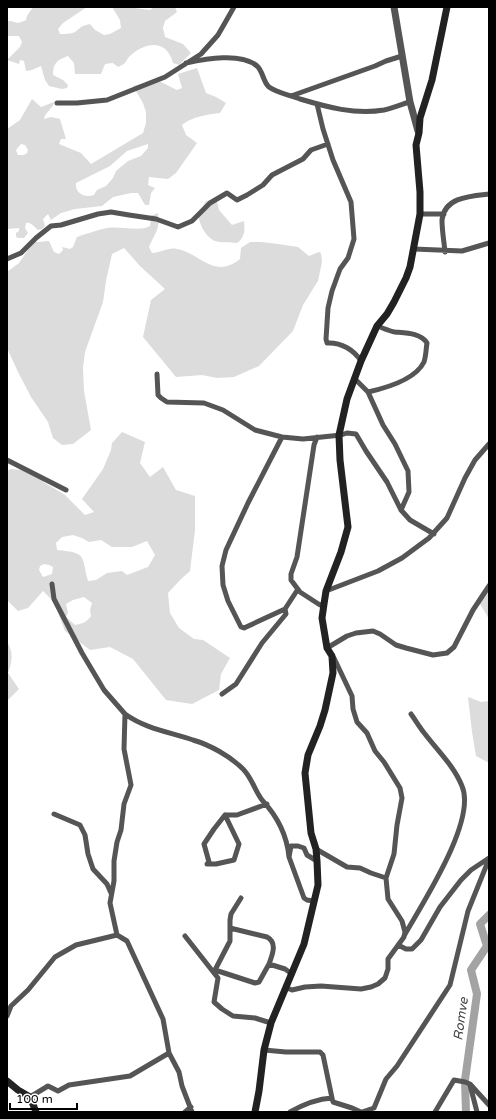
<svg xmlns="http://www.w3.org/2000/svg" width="496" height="1119" viewBox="0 0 496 1119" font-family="'Varela Round',sans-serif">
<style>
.green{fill:#dcdcdc;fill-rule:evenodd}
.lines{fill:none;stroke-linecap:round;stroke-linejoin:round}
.river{stroke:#a3a3a3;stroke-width:8}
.minor{stroke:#555;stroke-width:5}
.tertiary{stroke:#555;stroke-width:7}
.secondary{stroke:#222;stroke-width:7}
.labels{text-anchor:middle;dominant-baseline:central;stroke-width:3;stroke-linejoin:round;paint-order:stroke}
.water-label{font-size:13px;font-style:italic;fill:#444;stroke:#fff}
</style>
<rect width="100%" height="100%" fill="#fff"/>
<path class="green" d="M33,7H87L63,23L58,29L60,34C65,34 71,34 75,32C82,27 80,26 90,24L95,30L104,35L110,34L121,28L120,20L112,7H127L150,10L154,7H175L177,12L165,21L163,28L165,37L183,44L191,53L179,65L173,63C167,40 147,41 131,55C125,60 128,63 118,67L113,63L105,64L101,74H75L74,63L68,56C57,60 53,63 53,75L63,80L68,85L67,88L62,89L49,86L45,80L41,66L32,70L26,71L24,61L20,60L19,64L7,60L20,47L22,42L19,36H7V21C16,20 15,26 26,20L27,16Z
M197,68L206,93L216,97L226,103L220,113C208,114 191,117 182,125L186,135L197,143L176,173L168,179L149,177L148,185L155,188L151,193L149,205H145L138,193H131L113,197L102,206L75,209L61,213L51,220L48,214L43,219L45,226L42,229L38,230C34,227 31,222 26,223L25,228L28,233L24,238H19L16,237V233L19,231V228L7,229V129L20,120L32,99L41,107L54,102C53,109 45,112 44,119L51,117L60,119L66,139H61L59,144L81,153L91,164L143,133L146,123V112L143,103L133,86L157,80L177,90L182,88L178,74ZM21,144L25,145L28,150L27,153L24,155H18L16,150ZM148,144V148L141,156L128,161L116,171L113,178L106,186L97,190L94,195C85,198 75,194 76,183L110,166L127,151Z
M212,200L217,202L219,210L232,225L244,221C245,230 245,237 237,243C230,242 221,243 215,241C207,238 198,224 199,215C200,210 204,205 206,201Z
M158,213C160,231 155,232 149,247L152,253C161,253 168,247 177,249C200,253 214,280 240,259L241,248L250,242H261L278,244L298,247L309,256L319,252L321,253L322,262L318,281L303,305L293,331L259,366L234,377L217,378L202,375L176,377L143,337L151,300L165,289L140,266L124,248L112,254L106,281L103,302L85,352L83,368L84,391L91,430L73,444L62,445L53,438L48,422L31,397L18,372L7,348V272L19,263L34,241L38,242L49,241L54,252L59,254L63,250L62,247L70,249L73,247L77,237C86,234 97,230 107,228C119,226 140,232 150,226L151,219L150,216Z
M122,432L145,442L140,463L150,477L163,467L176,490L195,496V530L190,571L180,580L168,593L170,613L179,628L194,639L203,640L230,658L221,674L219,690L192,704L166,700L133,659L110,647L90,650L65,631L54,602L43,591L28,608L18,611L7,600V471L11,469L33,471L45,483L65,495L85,515L94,512L82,499L103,469L111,450L112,443ZM73,535L82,538L89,542L101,540L112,547H132L147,541L155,555L148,567L127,575L122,571L107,573L96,580L88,581C81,556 88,553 57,550L56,543L62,537ZM44,564L49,565L53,567L52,574L43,577L39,570L40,566ZM84,597L92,603L90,610L91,616C87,622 82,624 75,625L66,617L68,613L66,604L73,600Z
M489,581V619L477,599Z
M7,642C14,652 12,662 8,673L19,689L7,701Z
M468,697L481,702L489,701V763L476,756L472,732Z"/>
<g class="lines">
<path class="river" d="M466,1112L465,1080L477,994L471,970L487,946L480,924L489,915"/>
<path class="minor" d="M186,63C205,59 241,52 257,66C263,71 263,82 269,87C277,93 290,95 300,99C327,107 355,115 384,110C393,108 402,104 410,102
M291,96L375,66L386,61L402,56
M57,103H77L107,100L165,77L201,54L218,35L234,7
M317,104L323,129L333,160L351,202L354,239L348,258L340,269L332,291L328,308L326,339L327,343C341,342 354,350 361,361
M420,214H444
M414,249L462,251L489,243
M445,252C444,241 442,231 442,220C444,197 471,196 489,194
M7,259L21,253L36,238L51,226L61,225L98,214L111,212L129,215L156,219L178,227L192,221L210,203L227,193L237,200L247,195L263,185L272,175L303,159L311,150L328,144
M157,374L158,395L161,398L167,402L204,403L223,410L255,430L282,437L303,439L341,435L347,433L356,434L366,451L387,482L401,510L410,520L434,534
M355,379L368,392L383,425L395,444L408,471L409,492L401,510
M368,392C386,388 415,380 424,362C426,356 426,349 427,343C421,333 406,333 395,332C389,331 383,328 377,326
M282,437L248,503L226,550L222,566L223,585L228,601L241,627L244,628L285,609
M317,437L314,445L297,557L291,574V580L300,592L320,605L324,604
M7,460L66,490
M52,584L54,599L82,653L104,690L125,714
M326,591L378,571L402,558L429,538L447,518L465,478L475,460L489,444
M327,648L347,636L356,633L373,631L380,634L396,645L406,648L433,655L447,653L454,647L473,610L489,586
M222,694L236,684L262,643L286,614L285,609L298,589
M54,814L80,825L85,835L88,854L93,869L107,884L111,893
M225,815L239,844L234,860L216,864H207L209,862L204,844L214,829Z
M225,815H237L267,804
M316,849L347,867L360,868L371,873L386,878
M289,857L304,898L307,900L313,901
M241,898L231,914L230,920V941L215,970L255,983L259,982L269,964L285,969L292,974
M230,928L267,937C278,943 272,955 269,964
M117,935L110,903L114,881V861L117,842L121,830L124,804L131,785L124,749L125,714C146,729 169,732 193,740C210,745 230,756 243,769C252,778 255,791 262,800C277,816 287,835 289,857L291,846H298L304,848L307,855L317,861
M185,936L218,978L214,1002L222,1009L233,1016L255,1018L271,1023
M404,936C422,904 477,821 462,786C454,766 438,751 425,734C420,728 416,721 411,714
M398,945L406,949H412L421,940L440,907L461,880L471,870L489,858
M287,988L292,990L305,987L321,986L361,989L371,987L378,984L385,978L388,969V959L404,937L405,932L402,921L388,899L386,878L394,854L397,825L402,798L400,788L384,762L375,751L367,733L357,722L353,709L352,696L334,658
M7,1016L11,1006L28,990L55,957L76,945L117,935L127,941L163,1019L169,1053L179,1072L182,1086L192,1112
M264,1050L286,1052H320L323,1055L332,1098
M470,1085L477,1112
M30,1097L48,1086L58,1091L69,1085L130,1076L169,1053
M185,1112L191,1107
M290,1112C304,1104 316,1099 332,1098L333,1102L352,1108L361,1112
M362,1112L374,1108L386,1079L397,1066L450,985L468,911L489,859
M435,1112L454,1080L465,1082L470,1084L489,1105"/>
<path class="tertiary" d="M394,7L410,102L418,131"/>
<path class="secondary" d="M7,1081L18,1090L30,1097L36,1112
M255,1112L259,1091L264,1050L271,1023L304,944L318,885L317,861L316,849L311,833L305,773L308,755L320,726L325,710L333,673L332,656L327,648L322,618L324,604L326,591L341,552L348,527L340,460L339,435L347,399L361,361L377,326L387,314L394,302L406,278L410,267L420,214V192L416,145L419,133L420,118L432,80L447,7"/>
</g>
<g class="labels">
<g class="water-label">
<text transform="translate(461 1019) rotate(-82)">Romve</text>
</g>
</g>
<rect width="496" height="1119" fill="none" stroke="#000000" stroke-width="16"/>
<path d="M10 1103v6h67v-6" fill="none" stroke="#000000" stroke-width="2"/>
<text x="16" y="1103" font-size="12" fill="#000000" stroke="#ffffff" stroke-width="3" paint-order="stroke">100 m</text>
</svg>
